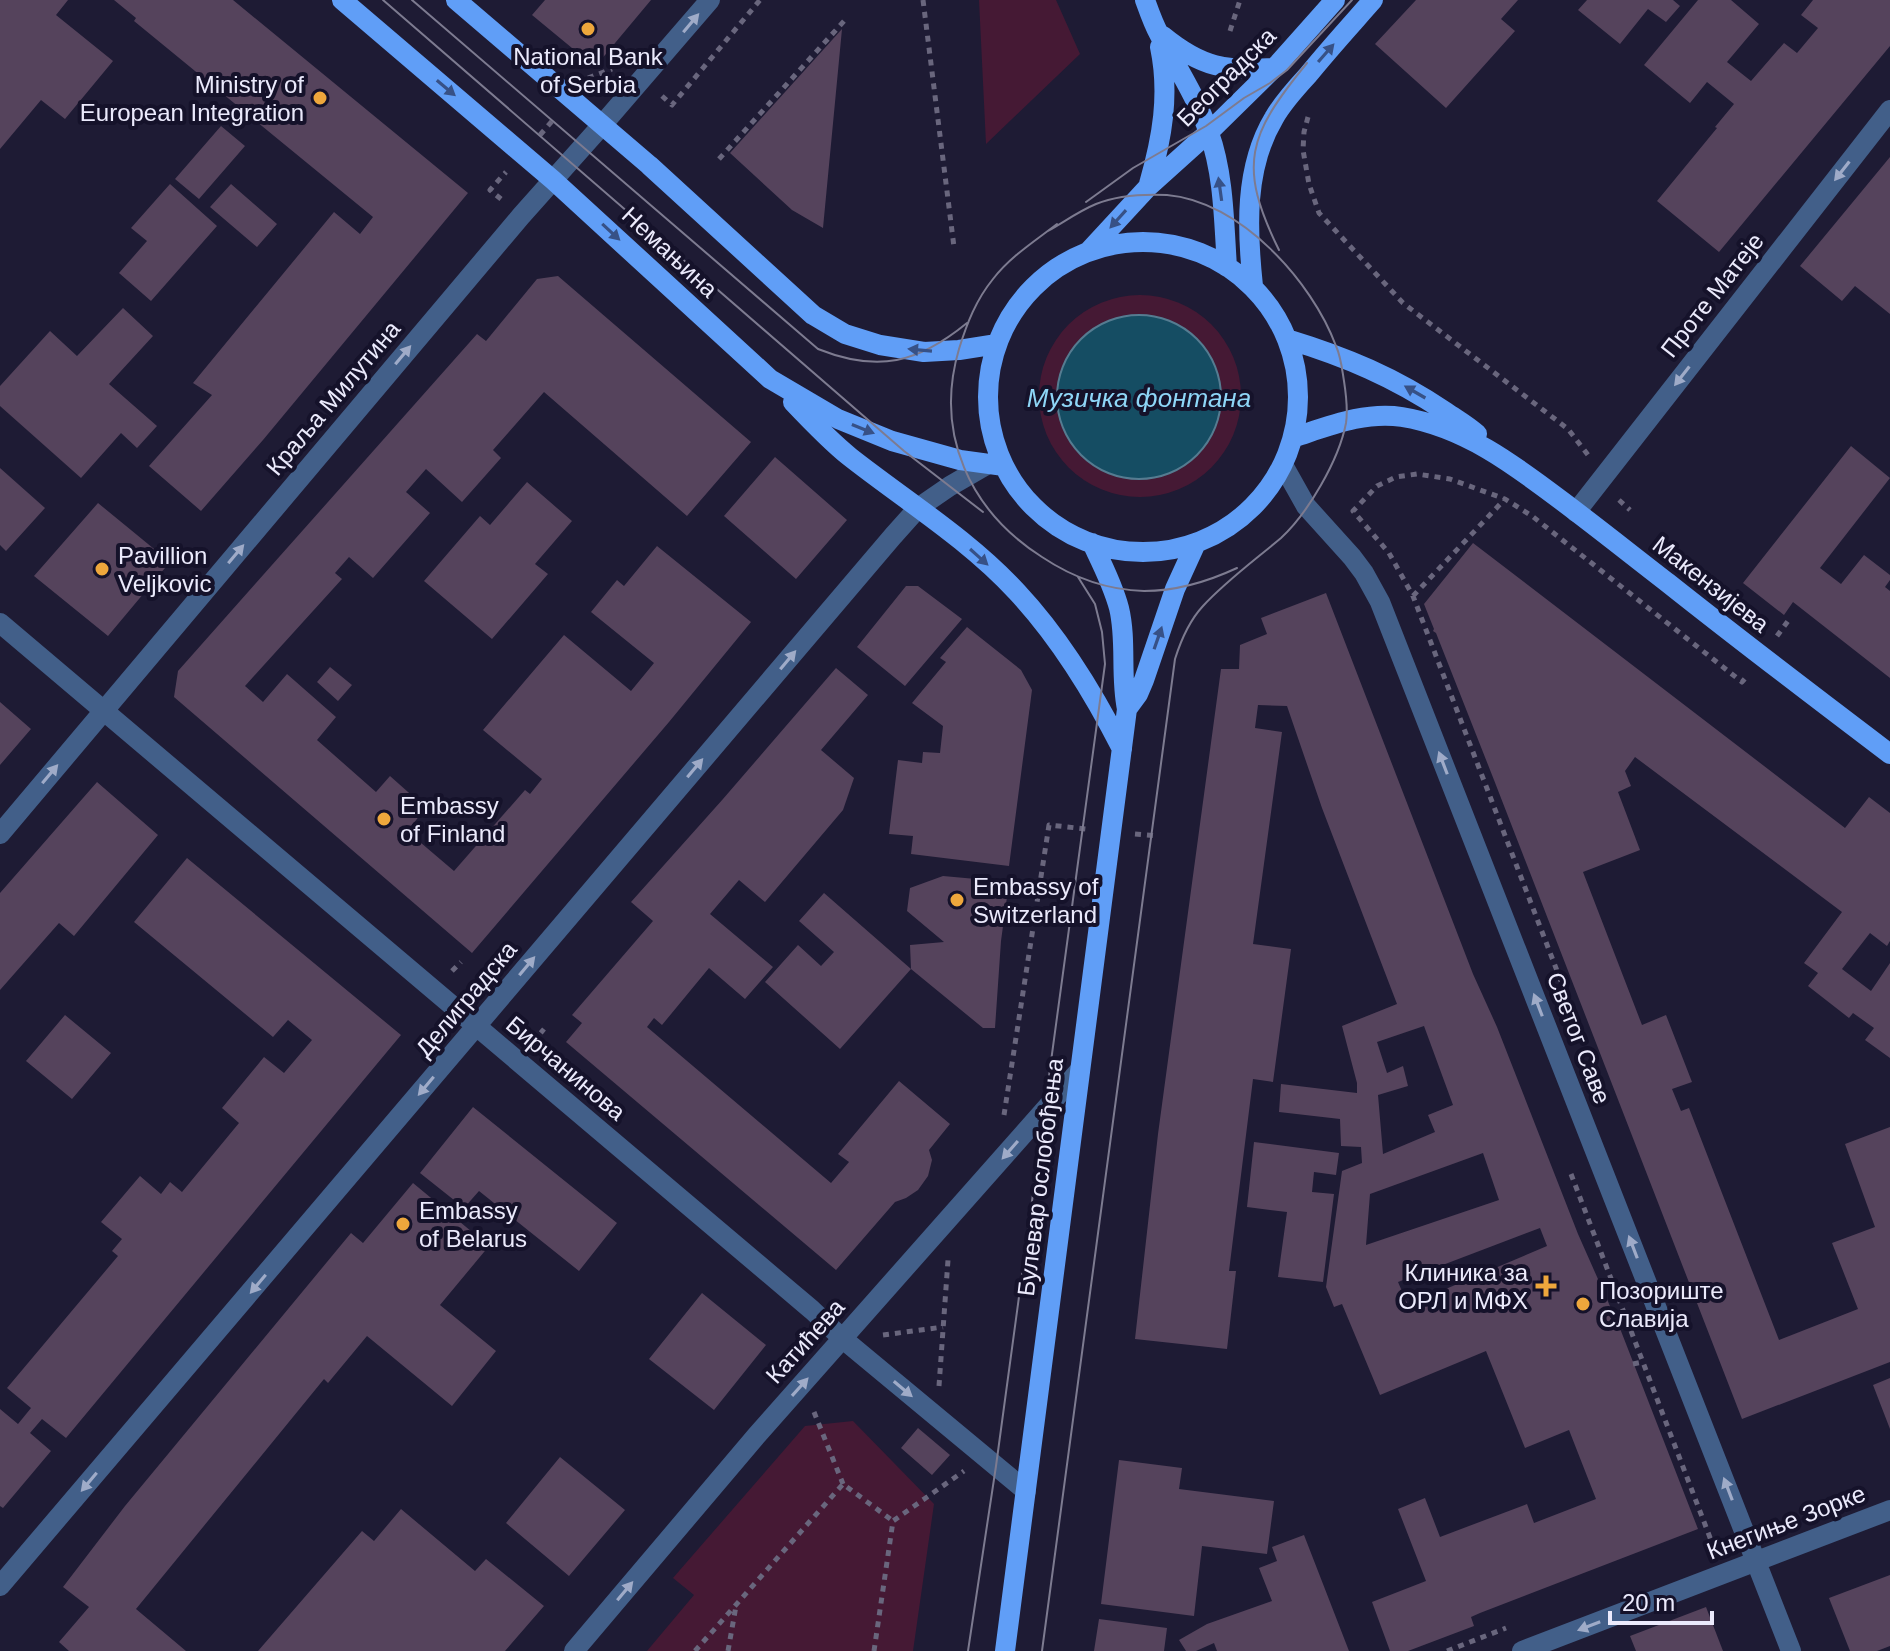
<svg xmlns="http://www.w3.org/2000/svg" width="1890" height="1651" viewBox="0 0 1890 1651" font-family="Helvetica,sans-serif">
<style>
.green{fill:#451934}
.water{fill:#154d63;stroke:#557c91;stroke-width:2}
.building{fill:#55435c;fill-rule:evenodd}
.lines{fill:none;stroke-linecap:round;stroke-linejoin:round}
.path{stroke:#69667d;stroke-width:5;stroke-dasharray:6 6;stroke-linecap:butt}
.minor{stroke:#425f89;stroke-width:20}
.major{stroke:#609ef7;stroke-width:20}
.tram{stroke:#7d7b90;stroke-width:2}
.oneway{fill:#9fabc8}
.oneway2{fill:#375186}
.poi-dot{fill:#eea73c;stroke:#15122a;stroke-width:3}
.labels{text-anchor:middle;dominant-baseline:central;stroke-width:8;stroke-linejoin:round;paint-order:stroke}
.poi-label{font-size:24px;fill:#ebeafc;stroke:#15122a;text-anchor:start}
.street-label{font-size:24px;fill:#ebeafc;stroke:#15122a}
.water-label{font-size:26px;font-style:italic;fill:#8ed6f7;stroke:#15122a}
</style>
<rect width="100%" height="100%" fill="#1e1b34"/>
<path class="green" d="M979,0H1056L1080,54L986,144Z
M1039 396a101 101 0 1 1 202 0a101 101 0 1 1-202 0Z
M853,1421L934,1504L913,1651H647L694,1595L673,1578L805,1426Z"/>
<path class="water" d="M1057 397a82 82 0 1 1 164 0a82 82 0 1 1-164 0Z"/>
<path class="building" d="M0,0H68L56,15L113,61L65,119L41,100L0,149Z
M114,0H233L468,193L263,440L201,511L149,466L212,395L193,383L334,212L360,234L373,217L134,21L136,18Z
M545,0H651L595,67L532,15Z
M1416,0H1518L1501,19L1515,31L1446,108L1375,44Z
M1587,0H1673L1680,6L1666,22L1648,9L1620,44L1578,10Z
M1698,0H1731L1759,24L1727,62L1751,81L1784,43L1797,53L1818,28L1801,15L1813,0H1890V46L1719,252L1657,201L1717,128L1715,127L1734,104L1707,82L1690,103L1644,65Z
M842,29L823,228L792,210L730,153Z
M221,126L245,146L199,199L175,179Z
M1890,157V314L1855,286L1842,301L1800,266Z
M170,184L217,226L151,301L119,273L147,241L131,228Z
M231,184L277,224L257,247L210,207Z
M558,276L751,442L687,516L544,392L493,450L501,458L462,502L426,469L406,492L430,513L373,578L349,557L335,573L342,579L245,686L263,702L287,674L336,717L317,740L376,792L390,776L426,808L407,831L454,871L525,790L530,794L542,779L483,730L564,635L631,691L654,663L591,612L617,580L624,586L657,546L751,622L669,722L472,953L174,697L178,671L477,334L486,341L537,279Z
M123,308L153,336L109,384L157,426L137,448L121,433L81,478L0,406V386L50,331L77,356Z
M1851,446L1890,478L1820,568L1841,584L1864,555L1890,575V580L1885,587L1890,591V678L1793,602L1784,615L1743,583Z
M775,457L847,520L796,579L724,516Z
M0,468L45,508L6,551L0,545Z
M527,482L572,521L535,564L548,574L492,639L424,581L480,516L490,525Z
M98,503L170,562L108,636L34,576Z
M1473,543L1845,828L1869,797L1890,813V941L1887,946L1870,933L1842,969L1871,991L1890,963V1058L1865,1040L1874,1028L1853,1013L1849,1018L1808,986L1818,973L1804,963L1842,912L1635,757L1625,771L1631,786L1618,792L1640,850L1583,872L1642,1025L1666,1015L1692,1082L1672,1089L1681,1111L1689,1108L1779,1340L1858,1309L1832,1243L1875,1227L1845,1144L1890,1127V1362L1742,1419L1494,780L1436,633L1433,631L1434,629L1424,604Z
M906,586H918L962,619L905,686L857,647Z
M1326,593L1473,974L1497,1027L1578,1234L1621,1331L1698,1529L1480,1613L1471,1617L1474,1626L1408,1651H1390L1372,1602L1426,1581L1398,1509L1425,1498L1440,1537L1527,1504L1534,1523L1596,1499L1569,1430L1525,1448L1486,1351L1380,1395L1342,1304L1334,1307L1326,1287L1342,1171L1362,1163L1361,1147L1341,1146L1340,1119L1279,1112L1281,1084L1357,1093V1083L1342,1026L1397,1004L1322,808L1287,706L1258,705L1255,728L1282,732L1253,944L1291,949L1273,1082L1253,1079L1229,1271H1236L1227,1349L1135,1339L1158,1134L1221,669H1239L1240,645L1267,634L1261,618ZM1424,1026L1453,1105L1428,1115L1435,1132L1383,1154L1378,1095L1408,1086L1403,1066L1387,1073L1377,1042ZM1483,1153L1499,1200L1366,1245L1370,1194ZM1540,1228L1547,1246L1408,1305L1398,1282Z
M967,627L1021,670L1032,690L1009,866L911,854L913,836L889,834L898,760L922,763L923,752L940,753L943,726L912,703L946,662L940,658Z
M330,667L352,685L338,701L317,682Z
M836,668L868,695L821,750L854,778L843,810L765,902L739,880L710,914L773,967L745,999L709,968L662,1025L654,1018L647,1027L831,1183L849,1162L838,1154L899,1081L950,1124L929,1150L932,1160L928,1176L918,1190L906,1198L895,1202L836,1270L566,1042L582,1023L572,1015L653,921L631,902L723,799Z
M0,702L31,729L0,765Z
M97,782L158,835L74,936L59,923L0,990V893Z
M187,858L401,1035L66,1438L42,1419L30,1433L51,1451L3,1508L0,1506V1409L18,1424L31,1408L7,1388L118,1256L112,1251L122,1239L101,1222L140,1176L161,1194L170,1182L182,1192L239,1123L222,1108L264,1057L284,1073L312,1040L288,1020L273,1037L134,922Z
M943,876L1009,882L1001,941L995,1028H983L911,969L840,1049L765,982L798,945L821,966L834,952L799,921L824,893L911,969L910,945L944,942L907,911L910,888Z
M65,1015L111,1053L72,1099L26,1061Z
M473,1107L617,1223L579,1271L479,1191L464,1208L420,1173Z
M1254,1142L1339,1153L1336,1175L1314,1172L1312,1192L1334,1194L1323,1282L1278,1277L1287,1212L1247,1207Z
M413,1183L489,1246L440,1305L496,1351L452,1406L367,1336L328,1383L324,1379L136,1609L186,1651H69L59,1642L89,1607L63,1587L125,1506L351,1233L363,1243Z
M702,1293L766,1345L714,1410L649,1359Z
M1890,1378V1429L1873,1385Z
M918,1428L950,1455L932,1475L901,1448Z
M560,1457L625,1510L569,1576L506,1523Z
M1119,1460L1182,1468L1179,1489L1274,1501L1267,1554L1202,1546L1194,1616L1101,1604Z
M401,1509L475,1571L486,1559L544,1606L505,1651H258L362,1531L374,1541Z
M1304,1535L1349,1651H1217L1214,1643L1196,1651H1186L1179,1640L1207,1624L1272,1601L1259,1568L1277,1561L1272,1547Z
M1890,1575V1646L1877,1651H1850L1829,1598Z
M1706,1607L1723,1651H1636L1630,1636Z
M1099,1619L1167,1628L1164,1651H1094Z"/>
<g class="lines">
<path class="path" d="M923,0L954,247
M1230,31L1240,0
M588,78L612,69
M662,96L672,105L760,0
M1308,117L1304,132L1303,150L1309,184L1319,213L1403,303L1568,429L1588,455
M540,135L554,119
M719,159L845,20
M501,199L490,190L506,172
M1619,500L1630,510
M1413,596L1505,499
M1777,636L1788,621
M1135,834L1158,836
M452,971L461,962
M1574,1015L1413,596L1389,553L1353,511L1377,486L1396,477L1417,474L1450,479L1505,499L1532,516L1742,682L1747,676
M533,1042L544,1029
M1004,1115L1049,825L1086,829
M1571,1174L1714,1548
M883,1335L943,1327
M1633,1364L1643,1362
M939,1386L948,1260
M814,1412L843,1484
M695,1651L843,1484L893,1521
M728,1651L736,1606
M874,1651L893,1521L964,1471
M1447,1651L1506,1628"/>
<path class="minor" d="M1283,465L1306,506L1352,557L1364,573L1380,602L1791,1651
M1576,512L1890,110
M0,623L812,1310L843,1339L1026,1491
M0,834L521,216L603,124L710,0
M0,1586L893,536L918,508L950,486L988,464
M574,1651L757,1435L1080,1070
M1522,1651L1890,1510"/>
<path class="major" d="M342,0L553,180L770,379L838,419L892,441L960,460L1004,466
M456,0L649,165L813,315L845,334L880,345L924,352L959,350L997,344
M1145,0C1149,11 1153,23 1159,34C1176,66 1197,98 1209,133C1224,174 1224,224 1227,267
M1163,36C1202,68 1226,71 1274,68
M1149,184C1162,138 1170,95 1160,47
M988 397a155 155 0 1 1 310 0a155 155 0 1 1-310 0Z
M1088,252L1149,186L1209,132L1279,63L1335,0
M1253,286C1247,230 1244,168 1274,118C1283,102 1296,88 1308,75C1329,49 1351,25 1373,0
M1287,339C1346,357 1394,377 1446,412C1456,419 1467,425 1477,434
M793,402C811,421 830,441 850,457C906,501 968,539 1017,592C1060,638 1093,692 1122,749
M1295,437C1329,426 1366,411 1402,417C1464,427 1513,464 1562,501C1598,528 1633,556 1668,583C1741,641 1816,698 1890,754
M1127,709L1138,694L1144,680L1175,589L1196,543
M1005,1651L1127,709C1120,676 1127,641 1119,608C1113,585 1102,564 1092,543"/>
<path class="tram" d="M383,0L904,451L983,512
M412,0L818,349C878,373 918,363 967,323
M1086,202L1133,168L1206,126L1244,98L1270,83L1287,70L1352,0
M1057,224C1035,241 1011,256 993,279C976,300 967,323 959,349C934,434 970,511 1042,557C1072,577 1107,590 1144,591C1178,591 1207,582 1237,568
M1279,250C1237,165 1248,135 1307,63
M968,1651L996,1466L1105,664L1102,632L1095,604L1078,577
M1042,1651L1175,659C1181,640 1190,620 1203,606C1226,581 1255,560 1281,538C1308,513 1339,460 1346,423C1348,410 1346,394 1344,381C1342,369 1341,357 1336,346C1312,281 1240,201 1167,195C1144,194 1118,195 1096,204C1079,211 1064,222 1048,231"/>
</g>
<defs><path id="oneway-solid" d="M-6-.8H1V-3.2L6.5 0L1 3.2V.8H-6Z" transform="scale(2)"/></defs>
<g class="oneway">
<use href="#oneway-solid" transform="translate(691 23) rotate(-50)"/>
<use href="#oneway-solid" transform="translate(1842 171) rotate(128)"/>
<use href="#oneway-solid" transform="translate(403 355) rotate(-50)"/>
<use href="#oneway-solid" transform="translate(1682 376) rotate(128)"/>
<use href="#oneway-solid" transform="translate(236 554) rotate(-50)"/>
<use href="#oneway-solid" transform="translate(788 660) rotate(-50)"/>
<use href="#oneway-solid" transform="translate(1443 763) rotate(-111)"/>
<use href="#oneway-solid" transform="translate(695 768) rotate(-50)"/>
<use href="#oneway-solid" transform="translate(50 774) rotate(-50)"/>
<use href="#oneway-solid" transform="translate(527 966) rotate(-50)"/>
<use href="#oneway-solid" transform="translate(1538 1005) rotate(-111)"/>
<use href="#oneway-solid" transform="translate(426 1086) rotate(130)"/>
<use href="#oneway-solid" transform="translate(1010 1150) rotate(131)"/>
<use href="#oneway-solid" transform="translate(1633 1247) rotate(-111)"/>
<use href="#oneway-solid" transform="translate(258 1284) rotate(130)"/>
<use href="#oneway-solid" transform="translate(800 1387) rotate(-48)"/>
<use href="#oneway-solid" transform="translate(903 1389) rotate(40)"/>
<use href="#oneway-solid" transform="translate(89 1482) rotate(130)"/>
<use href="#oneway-solid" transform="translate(1728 1489) rotate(-111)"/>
<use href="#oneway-solid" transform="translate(625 1591) rotate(-50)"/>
<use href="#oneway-solid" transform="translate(1589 1626) rotate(159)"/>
</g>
<g class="oneway2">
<use href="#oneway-solid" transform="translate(1326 53) rotate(-49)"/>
<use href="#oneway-solid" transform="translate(446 88) rotate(40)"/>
<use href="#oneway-solid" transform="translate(1220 189) rotate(-98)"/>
<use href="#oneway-solid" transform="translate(1118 219) rotate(132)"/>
<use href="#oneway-solid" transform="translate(611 232) rotate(43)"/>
<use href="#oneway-solid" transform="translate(920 350) rotate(-175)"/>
<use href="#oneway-solid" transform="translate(1415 392) rotate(-150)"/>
<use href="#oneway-solid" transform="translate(863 429) rotate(22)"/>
<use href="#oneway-solid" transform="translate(979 557) rotate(42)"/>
<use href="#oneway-solid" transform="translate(1158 638) rotate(-71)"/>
</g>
<g class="poi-dot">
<circle cx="588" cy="29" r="8"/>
<circle cx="320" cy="98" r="8"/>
<circle cx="102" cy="569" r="8"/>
<circle cx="384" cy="819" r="8"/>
<circle cx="957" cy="900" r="8"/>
<circle cx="403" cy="1224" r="8"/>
<path d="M1542 1274h8v8h8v8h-8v8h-8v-8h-8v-8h8z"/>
<circle cx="1583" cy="1304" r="8"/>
</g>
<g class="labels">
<g class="poi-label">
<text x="588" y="56" text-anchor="middle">National Bank<tspan x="588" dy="28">of Serbia</tspan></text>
<text x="304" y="84" text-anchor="end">Ministry of<tspan x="304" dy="28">European Integration</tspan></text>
<text x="118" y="555">Pavillion<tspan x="118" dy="28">Veljkovic</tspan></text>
<text x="400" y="805">Embassy<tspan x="400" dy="28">of Finland</tspan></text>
<text x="973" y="886">Embassy of<tspan x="973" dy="28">Switzerland</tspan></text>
<text x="419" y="1210">Embassy<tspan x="419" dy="28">of Belarus</tspan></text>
<text x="1528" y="1272" text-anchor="end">Клиника за<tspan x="1528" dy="28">ОРЛ и МФХ</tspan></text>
<text x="1599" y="1290">Позориште<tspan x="1599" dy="28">Славија</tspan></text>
</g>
<g class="street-label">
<text transform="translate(1226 77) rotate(-45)">Београдска</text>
<text transform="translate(670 252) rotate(43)">Немањина</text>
<text transform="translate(1712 295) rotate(-52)">Проте Матеје</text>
<text transform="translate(333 398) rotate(-50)">Краља Милутина</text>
<text transform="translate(1711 584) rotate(38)">Макензијева</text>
<text transform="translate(466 999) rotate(-50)">Делиградска</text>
<text transform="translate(1579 1038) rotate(69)">Светог Саве</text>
<text transform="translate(566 1068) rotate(40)">Бирчанинова</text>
<text transform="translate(1040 1177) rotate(-83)">Булевар ослобођења</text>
<text transform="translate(805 1341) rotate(-48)">Катићева</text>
<text transform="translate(1786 1522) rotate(-21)">Кнегиње Зорке</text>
</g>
<g class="water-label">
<text x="1139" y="398">Музичка фонтана</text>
</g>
</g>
<path d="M1610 1611v12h102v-12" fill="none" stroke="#ebeafc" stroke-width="4"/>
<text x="1622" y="1611" font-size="24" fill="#ebeafc" stroke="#15122a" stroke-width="6" paint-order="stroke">20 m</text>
</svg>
